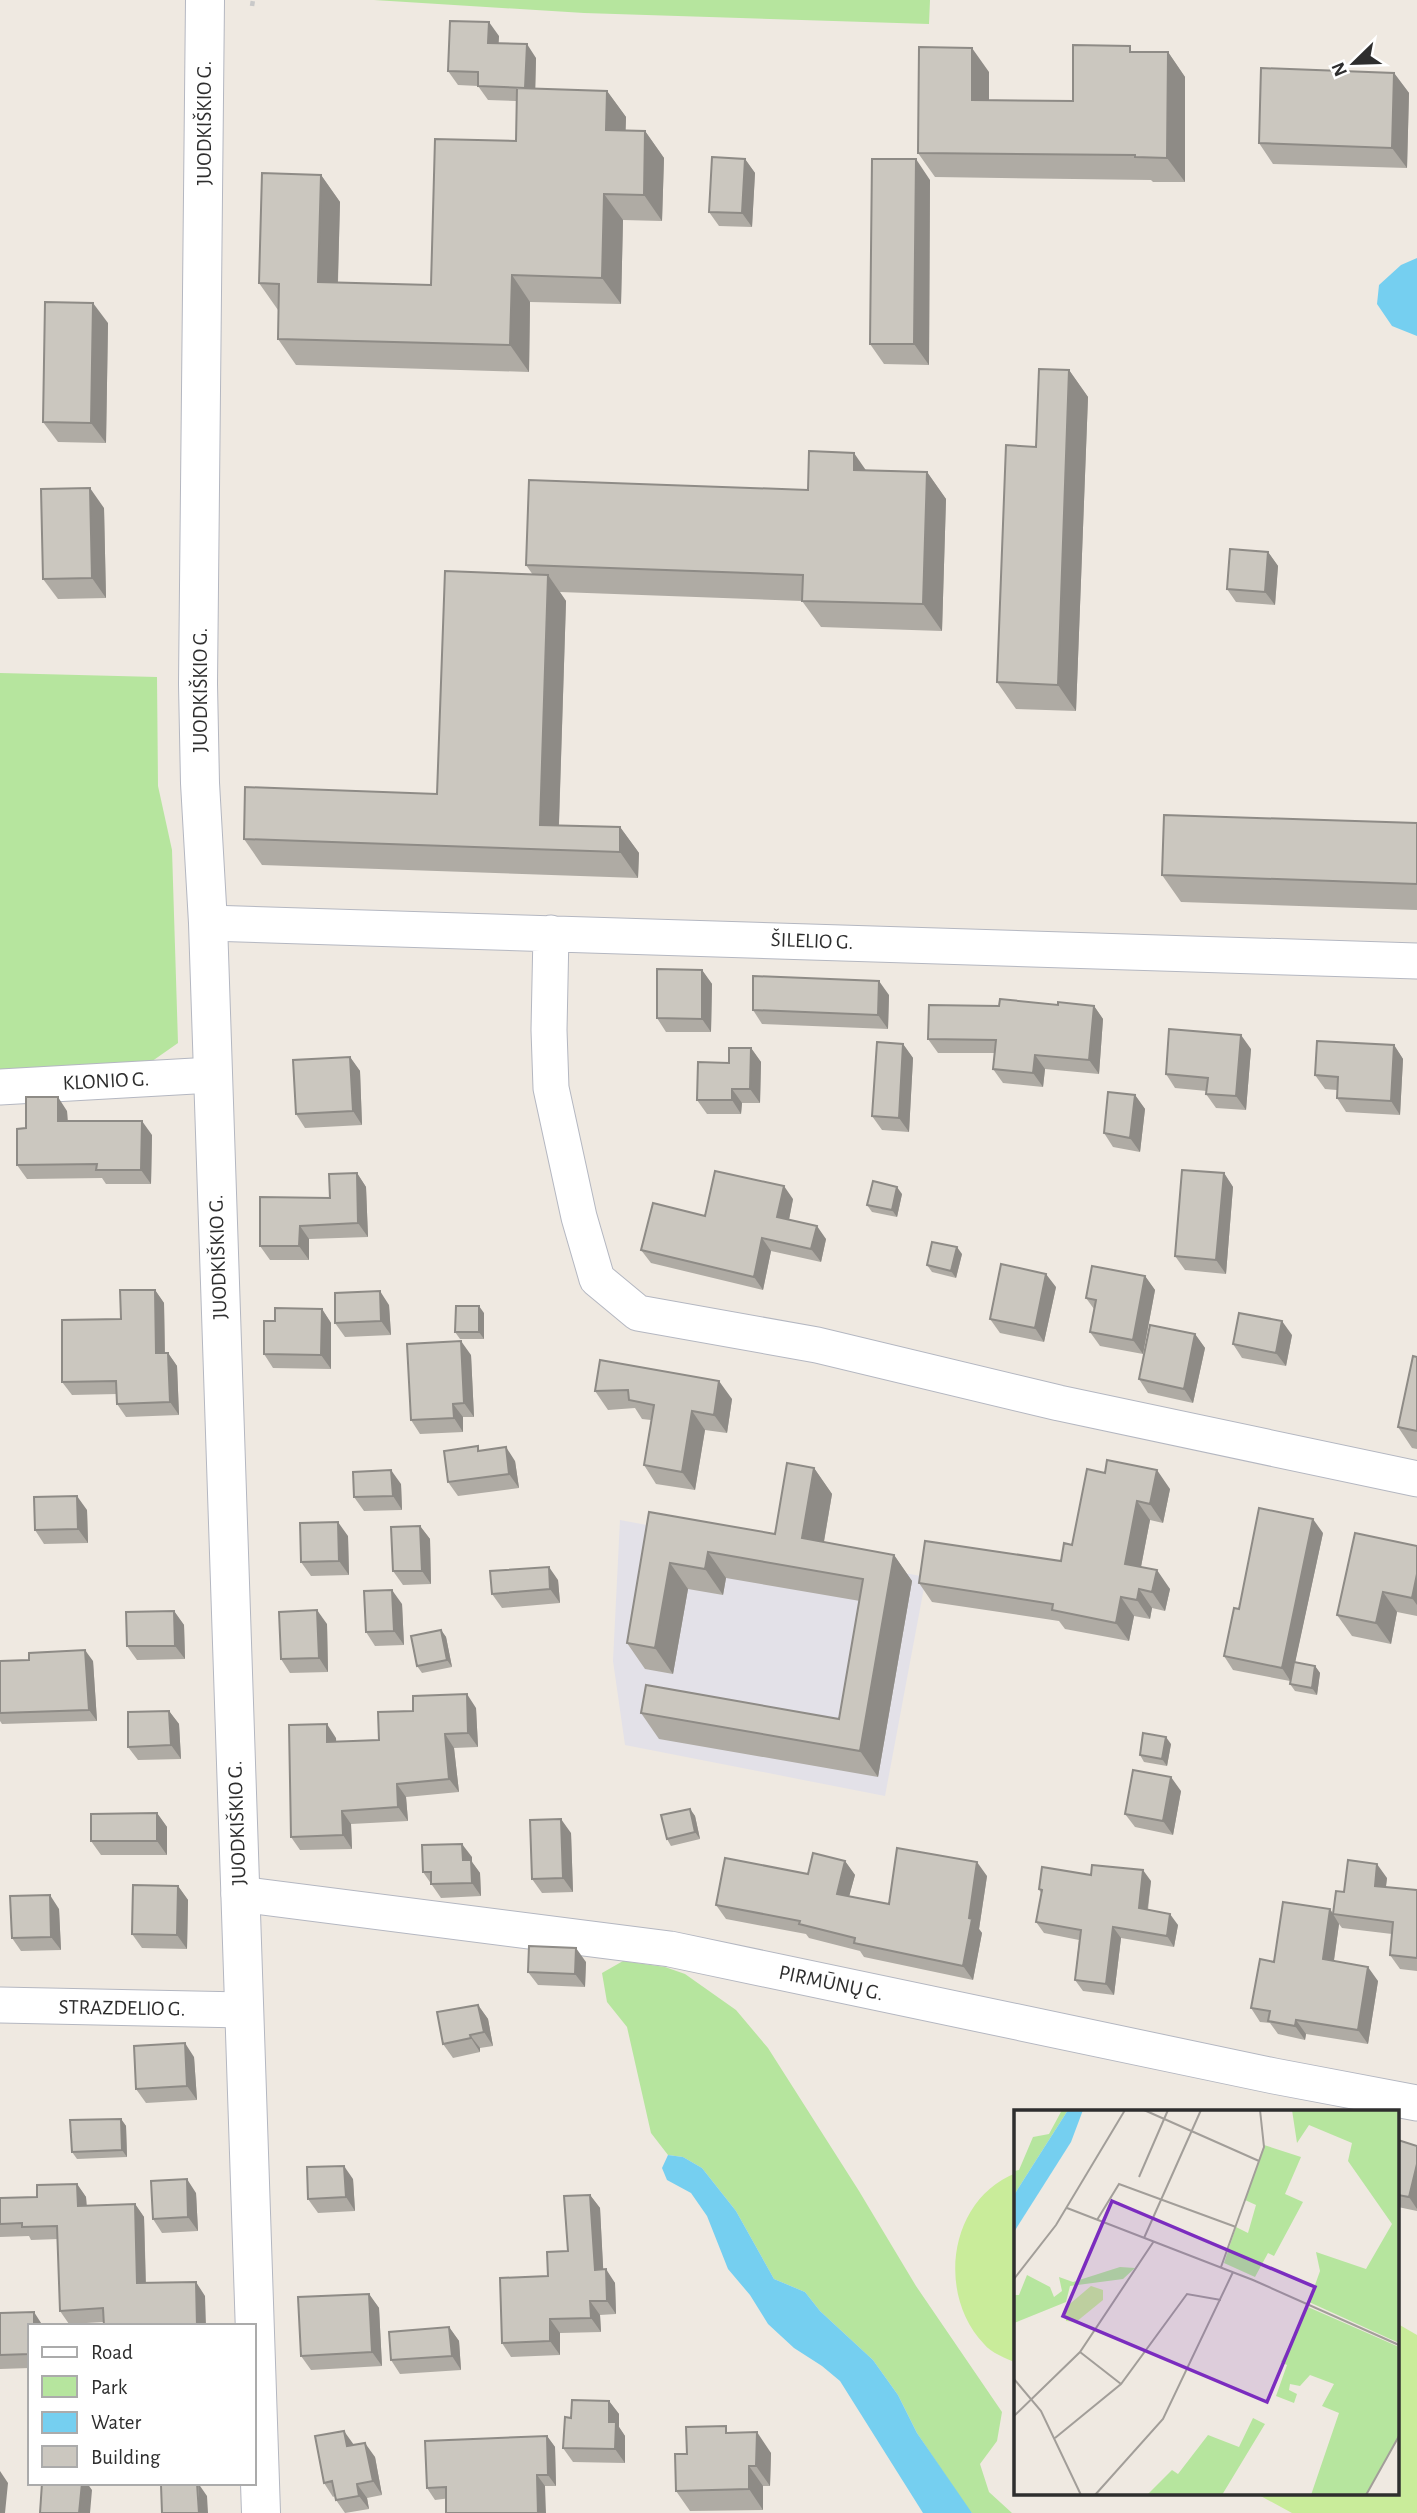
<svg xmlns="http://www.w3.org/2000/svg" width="1417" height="2513" viewBox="0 0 1417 2513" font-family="'Alegreya Sans',sans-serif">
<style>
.industrial{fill:#e3e1e8}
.green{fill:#b6e59e}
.pitch{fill:#c9ec9a}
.water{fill:#75cff0}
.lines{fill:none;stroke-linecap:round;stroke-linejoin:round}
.street-casing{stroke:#b4b7c1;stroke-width:37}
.secondary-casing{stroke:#b4b7c1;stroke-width:40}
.path{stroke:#c9c9c9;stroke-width:4.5;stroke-dasharray:5 3.5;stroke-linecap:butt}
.street{stroke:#fff;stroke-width:35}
.secondary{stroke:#fff;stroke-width:38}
.wall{fill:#afaba4}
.shaded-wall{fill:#8e8b86}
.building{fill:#cbc7bf;stroke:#8e8b86;stroke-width:2}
.labels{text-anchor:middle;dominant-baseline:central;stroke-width:5;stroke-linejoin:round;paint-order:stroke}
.street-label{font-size:21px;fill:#2e2e2e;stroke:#fff}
.inset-road{fill:none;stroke:#a29e99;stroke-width:2}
.view{fill:#7b2cbf;fill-opacity:0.15;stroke:#7b2cbf;stroke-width:3.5}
.inset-edge{fill:none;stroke:#2e2e2e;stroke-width:3.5}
</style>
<rect width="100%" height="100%" fill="#efe9e1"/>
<path class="industrial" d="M620,1520L926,1577L885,1796L625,1745L613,1661Z"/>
<path class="green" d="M374,0H930L929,24L584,13Z
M0,673L157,677L158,786L172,850L178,1043L148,1064L0,1077Z
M623,1961L665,1967L685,1974L736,2010L768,2048L859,2191L916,2286L1002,2412L997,2441L980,2464L989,2492L1012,2513H972L968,2509L917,2433L898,2395L873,2360L820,2311L805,2292L774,2279L736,2211L702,2168L683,2157L668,2155L651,2133L627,2027L607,2002L602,1973Z"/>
<path class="pitch" d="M1016,2173V2363C1006,2358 991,2353 984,2344C936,2294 949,2199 1016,2173Z
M1398,2324L1417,2335V2513H1292L1257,2494H1398Z"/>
<path class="water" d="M1417,258V336L1392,326L1377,304L1379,285L1401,265Z
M668,2155L683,2157L702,2168L736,2211L774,2279L805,2292L820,2311L873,2360L898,2395L917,2433L972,2513H923L840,2381L822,2366L794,2348L768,2324L750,2295L728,2269L707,2216L691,2193L667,2180L662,2168Z"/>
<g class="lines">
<defs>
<path id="street" d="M208,923L1417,961
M551,933L549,1030L551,1088L579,1217L597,1279L638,1313L817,1345L1059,1403L1417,1479
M0,1087L212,1075
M239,1894L670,1949L1274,2076L1417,2103
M0,2005L243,2010"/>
<path id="secondary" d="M205,0L198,684L200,783L208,923L261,2513"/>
</defs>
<use href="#street" class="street-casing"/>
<use href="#secondary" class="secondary-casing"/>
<path class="path" d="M252,6L253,0"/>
<use href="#street" class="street"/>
<use href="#secondary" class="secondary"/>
</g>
<path class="wall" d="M499,36L498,43L536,58L535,89L607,91L626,117L625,131H645L664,158L662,221L623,220L621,304L530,302L529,372L296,365L278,339V310L259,283L321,175L340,202L338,283L431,285L516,141V101L488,100L478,86L458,85L448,71Z
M1134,52H1168L1185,77V182H1153L1151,180L935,177L918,153L989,72V100L1073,101Z
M1394,73L1409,93L1407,168L1273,164L1259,143Z
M745,159L755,173L752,227L719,226L709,212Z
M930,180L929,365L884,364L870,344Z
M108,323L106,443L58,442L43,422Z
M1069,370L1088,397L1076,711L1016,709L997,682L1036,447Z
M866,470L927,472L946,499L942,631L821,627L802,601L560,592L566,601L559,825L620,827L639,853L638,878L262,865L244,839L437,794L533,575L526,565L808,490Z
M104,508L106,598L58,599L43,579Z
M1268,552L1278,566L1275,605L1236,602L1227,589Z
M1417,823V910L1181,902L1162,875Z
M702,970L712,984L711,1032H666L657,1018Z
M889,995L888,1029L762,1024L753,1010Z
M1058,1005L1094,1006L1103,1019L1099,1074L1045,1069L1043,1087L1003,1083L993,1069L995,1053H938L928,1039L999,1006Z
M903,1044L913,1058L909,1132L882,1130L872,1116Z
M1394,1045L1403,1059L1400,1115L1346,1112L1337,1098V1090L1325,1089L1315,1075Z
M751,1048L761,1062L760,1103H742L741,1114H707L697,1100L729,1063Z
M1251,1049L1246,1110L1216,1108L1206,1094L1207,1091L1175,1088L1166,1074Z
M350,1057L360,1071L362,1125L305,1128L296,1114Z
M1135,1095L1145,1109L1140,1152L1113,1147L1104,1133Z
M67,1111L68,1121L152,1135L151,1184H106L102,1178L27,1179L17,1165L26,1128Z
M357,1173L366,1187L368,1237L309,1239V1260H270L260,1246L330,1198Z
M1224,1173L1233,1187L1226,1274L1185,1270L1175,1256Z
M902,1194L897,1217L872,1212L867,1205Z
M793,1199L789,1219L826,1239L821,1262L771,1251L763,1290L651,1263L641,1250L705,1216Z
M962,1254L956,1278L932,1272L927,1265Z
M1145,1276L1155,1290L1143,1354L1100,1346L1090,1332L1094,1309L1086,1298Z
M1056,1287L1044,1342L1000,1333L990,1319Z
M155,1290L164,1303L165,1353H168L177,1366L179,1415L126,1417L117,1404V1394L72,1395L62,1382L121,1319Z
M389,1305L391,1335L345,1337L335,1323Z
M322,1309L331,1323V1369L273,1368L264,1354L275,1321Z
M484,1313V1339H460L455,1332Z
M1195,1334L1205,1348L1193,1403L1148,1393L1139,1379Z
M1292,1335L1286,1366L1242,1358L1233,1344Z
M471,1355L474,1417H463V1432L420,1434L411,1420Z
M1417,1357V1449L1412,1448L1398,1427Z
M600,1360L732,1399L727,1433L705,1430L695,1490L656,1484L644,1465L651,1420L642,1419L635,1408L608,1410L595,1391Z
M515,1461L519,1488L458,1496L448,1482Z
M814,1468L832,1494L824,1542L894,1555L912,1581L878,1777L659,1739L641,1713L839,1719L860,1601L726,1578L723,1595L688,1589L673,1674L645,1669L627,1643L649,1512L775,1534Z
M1087,1469L1170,1489L1163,1523L1150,1520L1141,1567L1170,1589L1165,1611L1152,1608L1150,1619L1134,1616L1129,1641L1065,1629L1059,1621L932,1602L919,1583L1061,1561L1072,1545Z
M401,1484L402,1510L364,1511L354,1497Z
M87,1510L88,1543L44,1544L35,1530Z
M420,1526L430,1539L431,1584L403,1585L393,1571Z
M1323,1533L1295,1662L1315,1666L1320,1673L1317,1695L1295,1691L1290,1684V1681L1233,1670L1224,1656L1239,1609Z
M348,1536L349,1575L311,1576L301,1562Z
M1417,1546V1616L1397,1612L1391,1644L1352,1636L1337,1615Z
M558,1580L560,1603L502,1608L492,1594Z
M402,1604L404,1645L375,1646L366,1632Z
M174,1611L184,1625L185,1659L137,1660L127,1646Z
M327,1624L328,1672L290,1673L281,1659Z
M441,1630L446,1637L452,1667L422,1673L417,1666Z
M0,1661H93L97,1721L2,1724L0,1721Z
M476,1708L478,1747L454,1748L459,1792L406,1797L408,1821L351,1824L352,1849L300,1850L291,1837L336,1738V1742L379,1740L413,1711Z
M169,1711L179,1724L181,1759L138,1760L128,1747Z
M1171,1744L1167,1766L1144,1762L1140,1755Z
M1181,1791L1173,1835L1135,1827L1125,1814Z
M690,1809L695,1816L700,1839L671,1846L667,1839Z
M157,1813L167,1827V1855H101L91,1841Z
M571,1833L573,1892L542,1893L532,1879Z
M472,1857V1862L480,1873L481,1896L441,1898L423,1872Z
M845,1861L855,1875L849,1896L889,1904L987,1876L979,1929L982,1933L973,1980L864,1957L860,1951L809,1938L806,1934L726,1919L716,1905Z
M1091,1875L1151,1881L1148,1910L1178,1925L1174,1947L1121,1938L1114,1995L1083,1991L1075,1980L1079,1940L1044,1933L1036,1922L1041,1893L1039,1889Z
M1387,1878L1386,1887L1417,1890V1971L1400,1969L1390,1955L1392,1934L1342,1928L1339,1924L1334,1961L1378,1981L1368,2044L1306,2034L1305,2040L1278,2034L1270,2023L1260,2022L1251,2008L1330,1909L1333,1914L1344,1892Z
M178,1886L188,1900L187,1949L142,1948L132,1934Z
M59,1909L61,1950L21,1951L12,1938Z
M586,1962L585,1987L538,1985L528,1972Z
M478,2005L488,2019L493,2046L480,2048V2052L453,2058L443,2044Z
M194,2057L197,2100L146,2103L136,2089Z
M121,2119L126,2126L127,2157L77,2159L72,2152Z
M1398,2140L1417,2146V2211L1398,2207Z
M353,2179L355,2211L318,2213L308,2199Z
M77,2184L86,2197L87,2206L135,2204L144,2217L146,2283L205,2296L104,2322L69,2324L60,2311L58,2239L31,2240L29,2236L0,2237V2198L37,2197Z
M196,2193L198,2231L162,2233L153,2219Z
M590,2195L600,2208L603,2269L615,2283L616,2314L600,2315L601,2332L560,2333V2355L511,2357L502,2343L548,2276L568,2251Z
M369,2294L379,2308L382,2366L311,2370L301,2356Z
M0,2313L43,2326H30V2368L0,2369Z
M449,2327L459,2341L461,2370L400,2374L391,2360Z
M609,2401L619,2414V2427L625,2436V2463L573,2462L563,2448L571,2418Z
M731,2433L771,2453L770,2486H763V2510L690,2511L676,2491L687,2454Z
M547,2436L555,2447L556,2486H545L435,2500L427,2488Z
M354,2445L375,2457L382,2495L367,2498L369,2509L345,2513L336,2500L335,2496L333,2497L324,2483Z"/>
<path class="shaded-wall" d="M489,22L499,36L498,56L488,43Z
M527,44L536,58L535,101L525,88Z
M972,48L989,72V125L972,100Z
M1168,52L1185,77V182L1167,158Z
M1394,73L1409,93L1407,168L1392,148Z
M607,91L626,117L625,157L606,130Z
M645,131L664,158L662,221L644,195Z
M745,159L755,173L752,227L742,213Z
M916,159L930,180L929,365L914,344Z
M321,175L340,202L337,309L318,282Z
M604,194L623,220L621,304L602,278Z
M512,275L530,302L529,372L510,345Z
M93,303L108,323L106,443L91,423Z
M1069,370L1088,397L1076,711L1058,685Z
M854,453L872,479L854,470Z
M927,472L946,499L942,631L923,604Z
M90,488L104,508L106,598L92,578Z
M1268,552L1278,566L1275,605L1265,592Z
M548,575L566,601L558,851L540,825Z
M620,827L639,853L638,878L620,852Z
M702,970L712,984L711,1032L702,1019Z
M879,981L889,995L888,1029L878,1015Z
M1094,1006L1103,1019L1099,1074L1089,1060Z
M1241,1035L1251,1049L1246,1110L1236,1096Z
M903,1044L913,1058L909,1132L899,1118Z
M1394,1045L1403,1059L1400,1115L1391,1101Z
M751,1048L761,1062L760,1103L750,1089Z
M1035,1055L1045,1069L1043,1087L1033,1073Z
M350,1057L360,1071L362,1125L353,1111Z
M732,1089L742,1103L741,1114L732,1100Z
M1135,1095L1145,1109L1140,1152L1130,1138Z
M58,1097L67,1111L68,1134L58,1121Z
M142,1121L152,1135L151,1184L141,1170Z
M357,1173L366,1187L368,1237L358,1223Z
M1224,1173L1233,1187L1226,1274L1216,1260Z
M784,1186L793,1199L787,1230L777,1217Z
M897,1187L902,1194L897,1217L892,1210Z
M300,1226L309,1239V1260L299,1246Z
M817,1226L826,1239L821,1262L811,1249Z
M762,1238L771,1251L763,1290L754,1277Z
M957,1247L962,1254L956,1278L951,1271Z
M1046,1274L1056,1287L1044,1342L1035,1328Z
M1145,1276L1155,1290L1143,1354L1133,1340Z
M155,1290L164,1303L165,1366L156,1353Z
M380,1291L389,1305L391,1335L381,1321Z
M479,1306L484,1313V1339L479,1332Z
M322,1309L331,1323V1369L321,1355Z
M1282,1321L1292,1335L1286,1366L1276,1353Z
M1195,1334L1205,1348L1193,1403L1184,1389Z
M461,1341L471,1355L474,1417L464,1403Z
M168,1353L177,1366L179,1415L170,1402Z
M719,1381L732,1399L727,1433L714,1415Z
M453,1404L463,1417V1432L454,1418Z
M692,1411L705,1430L695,1490L682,1472Z
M506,1447L515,1461L519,1488L509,1474Z
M814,1468L832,1494L820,1564L802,1538Z
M391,1470L401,1484L402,1510L393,1496Z
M1157,1470L1170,1489L1163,1523L1150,1504Z
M77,1496L87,1510L88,1543L78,1529Z
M1137,1501L1150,1520L1138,1582L1125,1564Z
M1313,1519L1323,1533L1291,1682L1282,1668Z
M338,1522L348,1536L349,1575L339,1561Z
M420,1526L430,1539L431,1584L422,1571Z
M708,1552L726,1578L723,1595L705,1569Z
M894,1555L912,1581L878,1777L860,1751Z
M670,1563L688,1589L673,1674L655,1648Z
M549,1567L558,1580L560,1603L550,1589Z
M1157,1570L1170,1589L1165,1611L1152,1592Z
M1417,1574V1605L1412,1598Z
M1139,1589L1152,1608L1150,1619L1137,1600Z
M392,1590L402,1604L404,1645L394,1631Z
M1383,1592L1397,1612L1391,1644L1376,1623Z
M1121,1597L1134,1616L1129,1641L1116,1623Z
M317,1610L327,1624L328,1672L319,1658Z
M174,1611L184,1625L185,1659L175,1646Z
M441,1630L446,1637L452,1667L447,1660Z
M85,1650L93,1661L97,1721L89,1710Z
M1315,1666L1320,1673L1317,1695L1312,1688Z
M467,1694L476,1708L478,1747L468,1733Z
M169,1711L179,1724L181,1759L171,1745Z
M327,1724L336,1738L337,1756L327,1742Z
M445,1734L454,1748L459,1792L449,1779Z
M1166,1737L1171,1744L1167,1766L1162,1759Z
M1171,1777L1181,1791L1173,1835L1163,1821Z
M397,1784L406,1797L408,1821L398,1807Z
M690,1809L695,1816L700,1839L695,1832Z
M342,1811L351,1824L352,1849L343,1835Z
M157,1813L167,1827V1855L157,1841Z
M561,1819L571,1833L573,1892L563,1878Z
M462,1844L472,1857V1862L480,1873L481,1896L472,1883L463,1860Z
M845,1861L855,1875L846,1908L837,1894Z
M977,1862L987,1876L979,1929L982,1933L973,1980L963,1966Z
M1377,1864L1387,1878L1384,1900L1375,1886Z
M1143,1870L1151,1881L1146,1920L1139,1908Z
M178,1886L188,1900L187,1949L177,1935Z
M50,1895L59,1909L61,1950L51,1937Z
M1330,1909L1339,1924L1332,1973L1323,1959Z
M1170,1914L1178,1925L1174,1947L1167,1936Z
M1113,1927L1121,1938L1114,1995L1106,1984Z
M576,1948L586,1962L585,1987L575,1974Z
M1368,1967L1378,1981L1368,2044L1358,2030Z
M478,2005L488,2019L493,2046L484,2032Z
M1296,2020L1306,2034L1305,2040L1295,2026Z
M470,2035L480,2048V2052L471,2038Z
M185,2043L194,2057L197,2100L187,2086Z
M121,2119L126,2126L127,2157L122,2150Z
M1417,2164V2209L1409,2197Z
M344,2166L353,2179L355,2211L346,2197Z
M187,2179L196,2193L198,2231L188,2217Z
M77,2184L86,2197L87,2220L78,2206Z
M590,2195L600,2208L604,2284L595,2270Z
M135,2204L144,2217L146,2297L137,2283Z
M606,2269L615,2283L616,2314L607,2301Z
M196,2282L205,2296L206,2326H197Z
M369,2294L379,2308L382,2366L372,2352Z
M590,2301L600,2315L601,2332L591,2318Z
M34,2312L43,2326H34Z
M550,2319L560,2333V2355L550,2341Z
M449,2327L459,2341L461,2370L452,2356Z
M609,2401L619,2414V2427L625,2436V2463L615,2449L609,2422Z
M344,2431L354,2445L347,2446Z
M757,2432L771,2453L770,2486L756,2466Z
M547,2436L555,2447L556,2486L548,2475Z
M365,2443L375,2457L382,2495L373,2481Z
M749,2466L763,2486V2510L749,2489Z
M0,2471L8,2483L5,2513H0Z
M537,2475L545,2486L546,2513H538Z
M82,2483H87L92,2490L90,2513H79Z
M198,2483L207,2496L208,2513H199Z
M357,2484L367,2498L369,2509L359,2496Z"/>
<path class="building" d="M450,21L489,22L488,43L527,44L525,88L478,86V72L448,71Z
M1073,45L1130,46V52H1168L1167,158L1135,157V155L918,153L919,47L972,48V100L1073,101Z
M1261,68L1394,73L1392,148L1259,143Z
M517,88L607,91L606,130L645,131L644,195L604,194L602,278L512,275L510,345L278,339L279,284L259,283L262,173L321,175L318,282L431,285L435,139L516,141Z
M712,157L745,159L742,213L709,212Z
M872,159H916L914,344H870Z
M45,302L93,303L91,423L43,422Z
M1039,369L1069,370L1058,685L997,682L1006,445L1036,447Z
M809,451L854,453V470L927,472L923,604L802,601L803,575L526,565L529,480L808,490Z
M90,488L92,578L43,579L41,489Z
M1230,549L1268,552L1265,592L1227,589Z
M445,571L548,575L540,825L620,827V852L244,839L245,787L437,794Z
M1164,815L1417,823V884L1162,875Z
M657,969L702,970V1019L657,1018Z
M753,976L879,981L878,1015L753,1010Z
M1000,999L1058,1005V1002L1094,1006L1089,1060L1035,1055L1033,1073L993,1069L996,1040L928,1039L929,1005L999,1006Z
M1169,1029L1241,1035L1236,1096L1206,1094L1208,1078L1166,1074Z
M1317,1041L1394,1045L1391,1101L1337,1098L1338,1077L1315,1075Z
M877,1042L903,1044L899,1118L872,1116Z
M729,1048H751L750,1089H732V1100H697L698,1062L729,1063Z
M350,1057L353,1111L296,1114L293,1060Z
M1108,1092L1135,1095L1130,1138L1104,1133Z
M26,1097H58V1121H142L141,1170H96L97,1164L17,1165V1129L26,1128Z
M1182,1170L1224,1173L1216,1260L1175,1256Z
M715,1171L784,1186L777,1217L817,1226L811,1249L762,1238L754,1277L641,1250L653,1203L705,1216Z
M357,1173L358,1223L300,1226L299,1246H260V1197L330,1198L329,1174Z
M873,1181L897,1187L892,1210L867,1205Z
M932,1242L957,1247L951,1271L927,1265Z
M1001,1264L1046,1274L1035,1328L990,1319Z
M1092,1266L1145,1276L1133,1340L1090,1332L1096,1300L1086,1298Z
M120,1290H155L156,1353H168L170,1402L117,1404L116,1381L62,1382V1320L121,1319Z
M380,1291L381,1321L335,1323V1293Z
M456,1306H479V1332H455Z
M275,1308L322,1309L321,1355L264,1354V1321H275Z
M1239,1313L1282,1321L1276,1353L1233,1344Z
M1150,1325L1195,1334L1184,1389L1139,1379Z
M461,1341L464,1403L453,1404L454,1418L411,1420L407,1344Z
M1413,1356L1417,1357V1431L1398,1427Z
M600,1360L719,1381L714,1415L692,1411L682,1472L644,1465L654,1405L629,1400L628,1390L595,1391Z
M478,1446V1451L506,1447L509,1474L448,1482L444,1451Z
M1107,1460L1157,1470L1150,1504L1137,1501L1125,1564L1157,1570L1152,1592L1139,1589L1137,1600L1121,1597L1116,1623L1052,1610L1053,1604L919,1583L925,1541L1061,1561L1064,1543L1072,1545L1087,1469L1105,1473Z
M787,1463L814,1468L802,1538L894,1555L860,1751L641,1713L646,1685L839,1719L863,1579L708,1552L705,1569L670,1563L655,1648L627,1643L649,1512L775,1534Z
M391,1470L393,1496L354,1497L353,1472Z
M77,1496L78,1529L35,1530L34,1497Z
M1259,1508L1313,1519L1282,1668L1224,1656L1234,1608L1239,1609Z
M338,1522L339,1561L301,1562L300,1523Z
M420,1526L422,1571H393L391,1527Z
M1355,1533L1417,1546V1574L1412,1598L1383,1592L1376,1623L1337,1615Z
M549,1567L550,1589L492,1594L490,1571Z
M392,1590L394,1631L366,1632L364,1591Z
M317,1610L319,1658L281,1659L279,1612Z
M174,1611L175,1646H127L126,1612Z
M441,1630L447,1660L417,1666L411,1636Z
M85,1650L89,1710L0,1713V1661L29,1660V1653Z
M1294,1662L1315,1666L1312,1688L1290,1684Z
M467,1694L468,1733L445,1734L449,1779L397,1784L398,1807L342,1811L343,1835L291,1837L289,1725L327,1724V1742L379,1740L378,1712L413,1711V1696Z
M169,1711L171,1745L128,1747V1712Z
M1143,1733L1166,1737L1162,1759L1140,1755Z
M1133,1770L1171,1777L1163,1821L1125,1814Z
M690,1809L695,1832L667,1839L661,1815Z
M157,1813V1841H91V1814Z
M561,1819L563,1878L532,1879L530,1820Z
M462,1844L463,1860H471L472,1883L431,1884V1872H423L422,1845Z
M897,1848L977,1862L969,1918L972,1919L963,1966L854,1943L855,1938L799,1924L800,1921L716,1905L725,1858L808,1874L813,1853L845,1861L837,1894L889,1904Z
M1348,1860L1377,1864L1375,1886L1417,1890V1958L1390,1955L1393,1922L1333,1914L1336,1891L1344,1892Z
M1092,1865L1143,1870L1139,1908L1170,1914L1167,1936L1113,1927L1106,1984L1075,1980L1081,1930L1036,1922L1042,1890L1039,1889L1042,1867L1091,1875Z
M133,1885L178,1886L177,1935L132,1934Z
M50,1895L51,1937L12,1938L10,1896Z
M1283,1902L1330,1909L1323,1959L1368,1967L1358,2030L1296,2020L1295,2026L1268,2021L1270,2011L1251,2008L1260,1959L1274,1962Z
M529,1946L576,1948L575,1974L528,1972Z
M478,2005L484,2032L470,2035L471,2038L443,2044L437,2012Z
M185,2043L187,2086L136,2089L134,2046Z
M121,2119L122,2150L72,2152L70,2120Z
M1398,2140L1417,2146V2164L1409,2197L1398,2195Z
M344,2166L346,2197L308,2199L307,2167Z
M187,2179L188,2217L153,2219L151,2181Z
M77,2184L78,2206L135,2204L137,2283L196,2282L197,2326H104L103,2308L60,2311L57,2226L22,2227V2223L0,2224V2198L37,2197V2185Z
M590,2195L595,2270L606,2269L607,2301H590L591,2318L550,2319V2341L502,2343L500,2278L548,2276L547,2252L568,2251L564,2196Z
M369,2294L372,2352L301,2356L298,2297Z
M34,2312V2326H30V2354L0,2355V2313Z
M449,2327L452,2356L391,2360L389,2332Z
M572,2400L609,2401V2422H616L615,2449L563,2448L565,2417L571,2418Z
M726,2426V2433L757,2432L756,2466H749V2489L676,2491L675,2454H687L686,2427Z
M344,2431L347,2446L365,2443L373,2481L357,2484L359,2496L336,2500L332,2481L324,2483L315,2436Z
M547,2436L548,2475H537L538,2513H446V2487L427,2488L425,2441Z
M42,2483H82L79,2513H40Z
M185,2483H197L199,2513H162L161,2485Z"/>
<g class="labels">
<g class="street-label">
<text transform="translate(204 123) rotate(-90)">JUODKIŠKIO G.</text>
<text transform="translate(200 690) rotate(-90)">JUODKIŠKIO G.</text>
<text transform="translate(812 941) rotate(2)">ŠILELIO G.</text>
<text transform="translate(106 1081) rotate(-3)">KLONIO G.</text>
<text transform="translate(218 1257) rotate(-92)">JUODKIŠKIO G.</text>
<text transform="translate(237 1823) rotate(-92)">JUODKIŠKIO G.</text>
<text transform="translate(831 1983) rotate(12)">PIRMŪNŲ G.</text>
<text transform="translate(122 2008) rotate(1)">STRAZDELIO G.</text>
</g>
</g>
<g transform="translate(1014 2110)">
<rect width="385" height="385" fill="#efe9e1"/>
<path d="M48,0H54L0,85V61L5,60L19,27L35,24ZM278,0H385V233L295,192L306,161L302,142L352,159L378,114L334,51L338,33L295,15L283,33ZM250,35L287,47L271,84L289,92L260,146L254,143L241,167L210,153L222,117L234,123L242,95L231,90ZM106,157L121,158L109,169L56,176L52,192L0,213V185H5L13,165L36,177L40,187L48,181L45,167L59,172ZM294,197L385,237V326L352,385H297L325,303L308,296L320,274L296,265L286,276L276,274L275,280L283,284L280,293L262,286L273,255L267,252ZM239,308L251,314L208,385H133L158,360L164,364L194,325L225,337Z" fill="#b6e59e"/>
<path d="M77,176L89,180V190L62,212L52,211L51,198Z" fill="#c9ec9a"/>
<path d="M54,0H69L57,32L0,122V85Z" fill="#75cff0"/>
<path class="inset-road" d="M130,0L245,51M125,67L154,0M53,98L239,170L385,235M83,110L105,74L222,117M130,128L187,0M207,157L250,37L246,0M0,169L42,115L111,0M66,242L107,274M0,269L27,301L67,385M0,306L66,242L140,131M41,328L107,274L173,184L207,190M81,385L149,309L219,162M352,385L385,326"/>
<path class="view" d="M98,91L301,177L253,292L49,206Z"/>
<rect width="385" height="385" class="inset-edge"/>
</g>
<rect x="28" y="2324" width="228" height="161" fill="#ffffff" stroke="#ababab" stroke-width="2"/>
<rect x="42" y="2347" width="35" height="10" fill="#ffffff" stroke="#ababab" stroke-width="2"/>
<text x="91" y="2359" font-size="21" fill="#2e2e2e">Road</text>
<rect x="42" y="2376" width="35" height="21" fill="#b6e59e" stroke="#ababab" stroke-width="2"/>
<text x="91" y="2394" font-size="21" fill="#2e2e2e">Park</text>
<rect x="42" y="2412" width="35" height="21" fill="#75cff0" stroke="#ababab" stroke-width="2"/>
<text x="91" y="2429" font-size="21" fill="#2e2e2e">Water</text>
<rect x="42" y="2446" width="35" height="21" fill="#cbc7bf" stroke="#ababab" stroke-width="2"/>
<text x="91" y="2464" font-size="21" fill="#2e2e2e">Building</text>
<g transform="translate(1354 63) rotate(247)" stroke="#ffffff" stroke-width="5" paint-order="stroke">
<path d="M0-5L12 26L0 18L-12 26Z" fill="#2e2e2e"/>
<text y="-10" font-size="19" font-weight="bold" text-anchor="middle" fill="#2e2e2e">N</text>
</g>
</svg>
